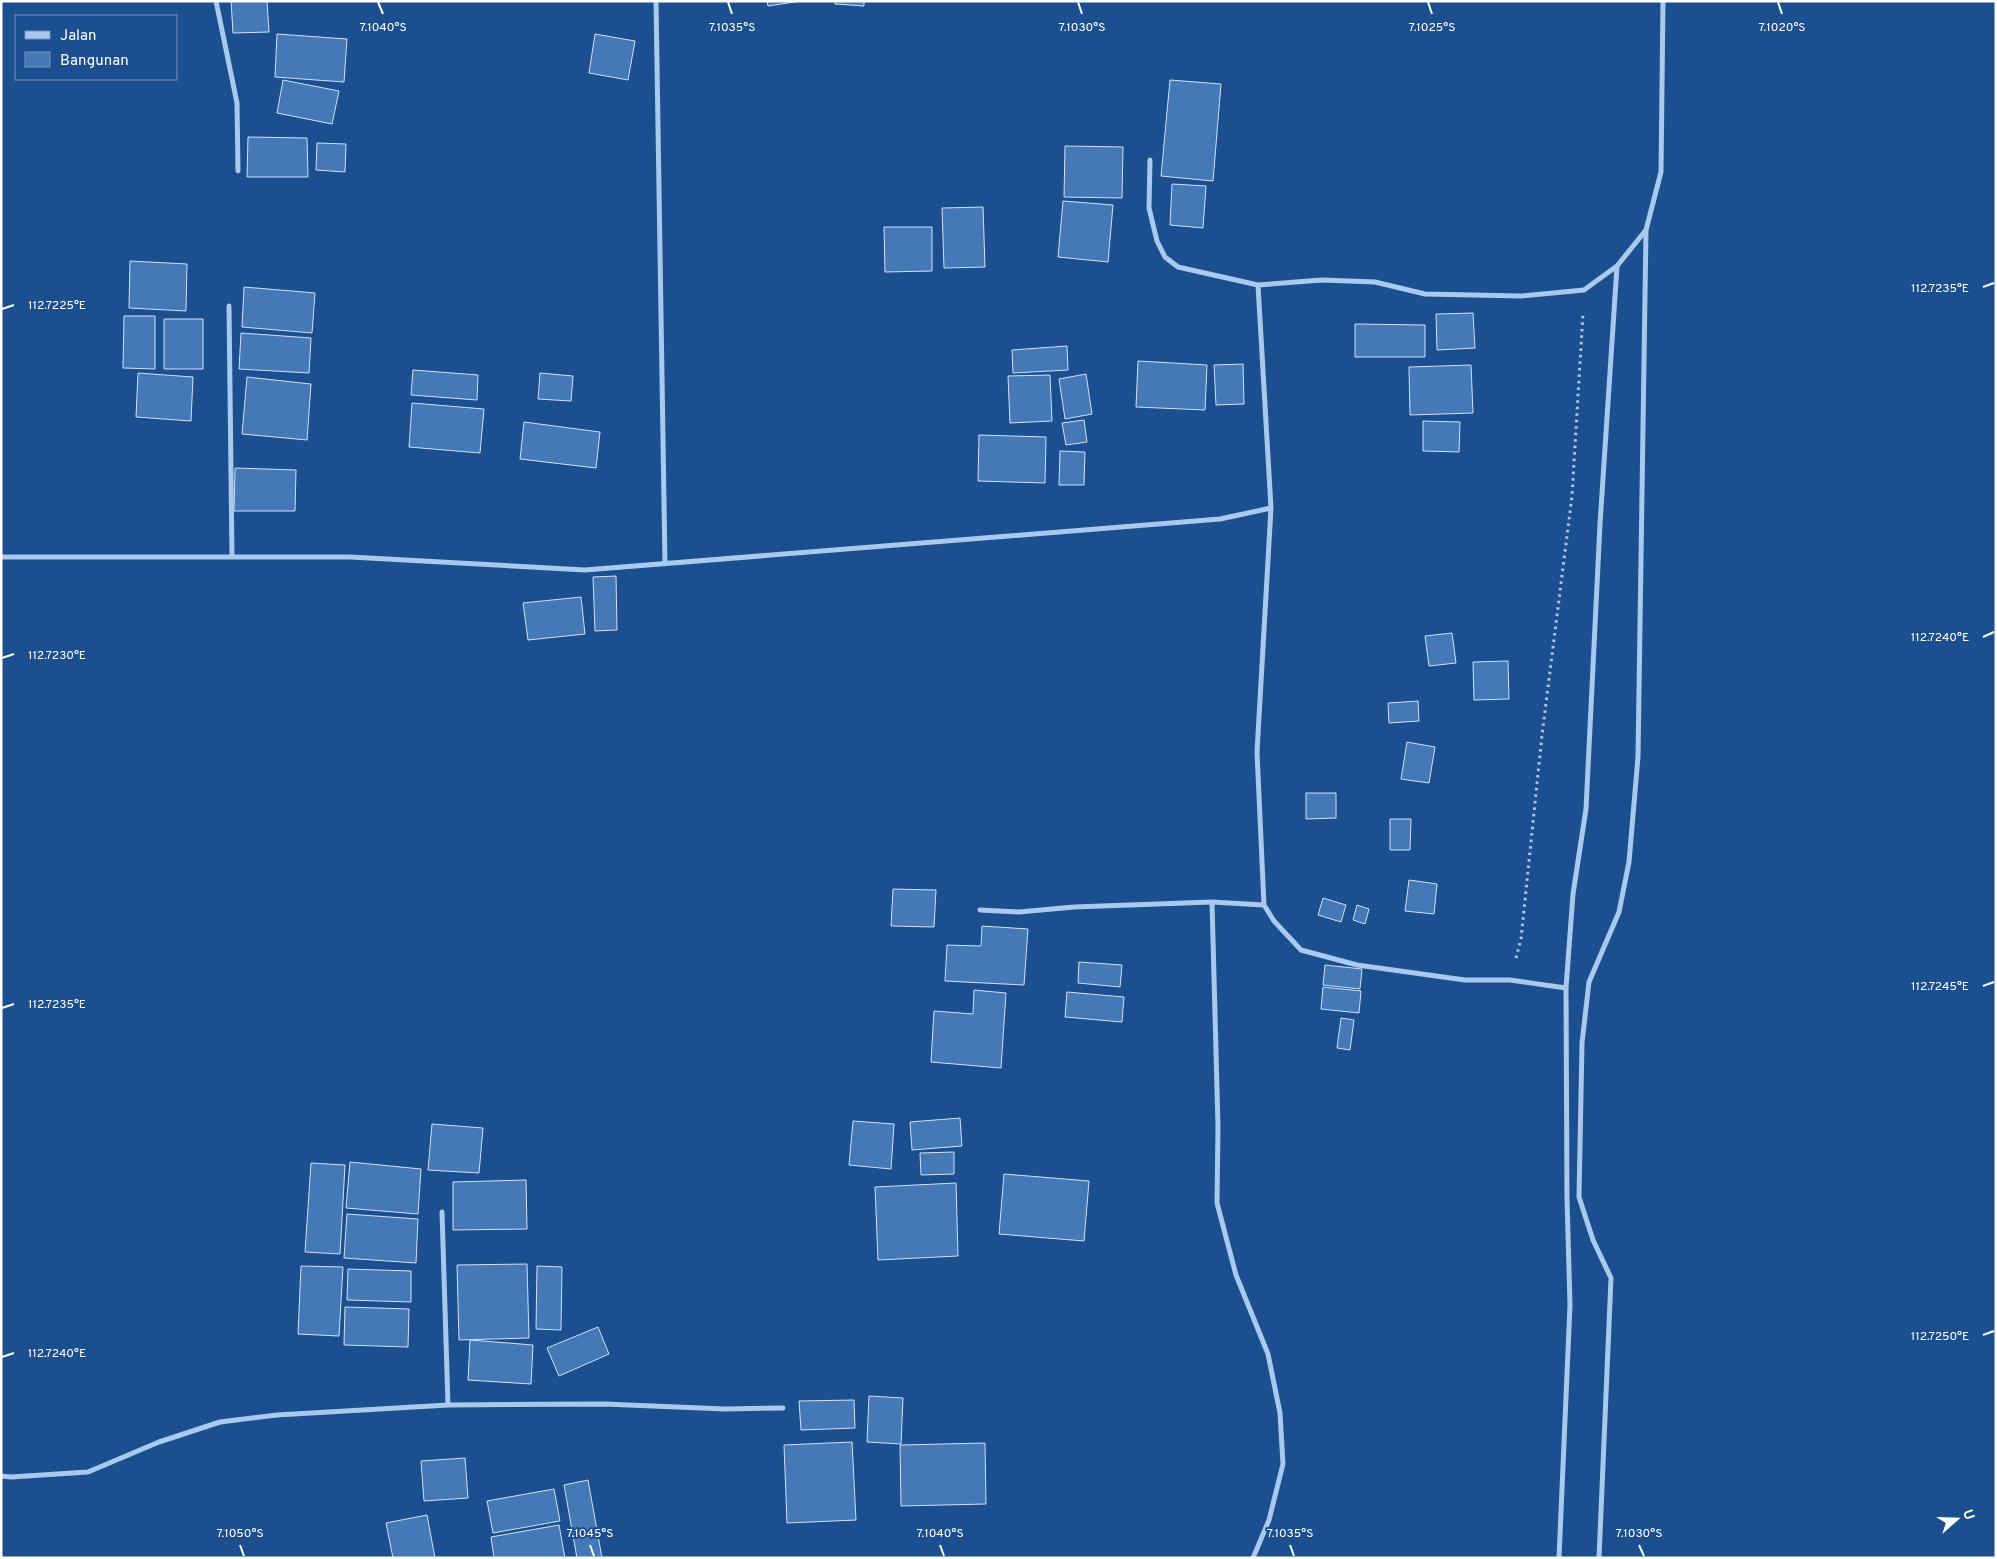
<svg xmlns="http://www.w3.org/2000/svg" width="1997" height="1559" viewBox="0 0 1997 1559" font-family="Overpass,sans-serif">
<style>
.building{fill:#4478b7;stroke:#cfe3fa}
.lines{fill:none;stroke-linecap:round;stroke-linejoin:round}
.path{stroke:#a9c9ee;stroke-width:3;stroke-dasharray:2.5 4;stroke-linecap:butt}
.minor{stroke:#a9c9ee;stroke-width:5}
.ticks{fill:none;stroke:#fff;stroke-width:2}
.ticks-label{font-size:12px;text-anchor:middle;fill:#fff;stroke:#1b4f8f;stroke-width:4;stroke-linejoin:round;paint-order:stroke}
</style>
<rect width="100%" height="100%" fill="#1b4f8f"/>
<path class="building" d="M231,1H267L269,32L233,33Z
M767,1H801L768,6Z
M835,1H864V6L835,4Z
M277,34L347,39L344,82L275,77Z
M595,34L635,41L628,80L589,73Z
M283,80L339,91L332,124L277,113Z
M1170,80L1221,84L1213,181L1161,176Z
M248,137L307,138L308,177H247Z
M317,143L346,144L345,172L316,170Z
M1065,146L1123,147L1122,198L1064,197Z
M1172,184L1206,186L1203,228L1170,225Z
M1063,201L1113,205L1108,262L1058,257Z
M983,207L985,267L944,268L942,208Z
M884,227H932V271L885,272Z
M130,261L187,264L186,311L129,308Z
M244,287L315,293L312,333L242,327Z
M1473,313L1475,348L1437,350L1436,314Z
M124,316H155V369L123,368Z
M164,319H203V369H164Z
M1355,324L1425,325V357H1355Z
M241,333L311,338L309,373L239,369Z
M1067,346L1068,370L1013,373L1012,350Z
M1138,361L1207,365L1205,410L1136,407Z
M1243,364L1244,404L1216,405L1214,365Z
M1471,365L1473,413L1410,415L1409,367Z
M413,370L478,375L477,400L411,395Z
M138,373L193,377L191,421L136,417Z
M540,373L573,376L571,401L538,399Z
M1086,374L1092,414L1065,419L1059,379Z
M1050,375L1052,421L1010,423L1008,376Z
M247,377L311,384L307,440L242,434Z
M412,403L484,409L480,453L409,447Z
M1084,420L1087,442L1066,445L1062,423Z
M1423,421L1460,422L1459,452L1423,451Z
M524,422L600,432L596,468L520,459Z
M979,435L1046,437L1045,483L978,481Z
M1060,451L1085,452L1084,485H1059Z
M235,468L296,470L295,511H234Z
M616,576L617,630L595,631L593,577Z
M581,597L585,634L528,640L523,603Z
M1452,633L1456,663L1429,666L1425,636Z
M1508,661L1509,699L1474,700L1473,662Z
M1418,701L1419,721L1389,723L1388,703Z
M1407,742L1435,747L1429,783L1401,779Z
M1306,793H1336V818L1306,819Z
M1390,819H1411L1410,850H1390Z
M1409,880L1437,884L1434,914L1405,911Z
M893,889L936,890L934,927L891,926Z
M1323,898L1346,905L1341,922L1318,915Z
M1357,905L1369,909L1365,924L1353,920Z
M982,926L1028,929L1024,985L945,981L947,945L981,946Z
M1079,962L1122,965L1120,987L1078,983Z
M1325,965L1362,969L1360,989L1323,985Z
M1323,987L1361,991L1359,1013L1321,1009Z
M974,990L1006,993L1001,1068L931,1062L934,1011L973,1014Z
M1067,992L1124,997L1122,1022L1065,1017Z
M1341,1018L1354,1020L1350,1050L1337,1048Z
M960,1118L962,1146L912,1150L910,1122Z
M853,1121L894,1124L891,1169L849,1165Z
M432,1124L483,1128L479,1173L428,1170Z
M954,1152V1174L921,1175L920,1153Z
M350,1162L421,1169L418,1214L346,1208Z
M311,1163L345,1165L340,1254L305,1252Z
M1004,1174L1089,1181L1084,1241L999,1234Z
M526,1180L527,1229L453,1230V1182Z
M956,1183L958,1256L878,1260L875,1187Z
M347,1214L418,1219L416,1263L344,1258Z
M527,1264L529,1338L459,1340L457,1265Z
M301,1266L343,1267L339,1336L298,1334Z
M537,1266L562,1267L561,1330L536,1329Z
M348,1269L411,1271V1302L347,1300Z
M345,1307L409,1309L408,1347L344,1345Z
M598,1327L609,1354L559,1376L547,1348Z
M470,1340L533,1345L531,1384L468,1380Z
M869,1396L903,1398L901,1444L867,1442Z
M854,1400L855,1428L801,1430L799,1401Z
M852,1442L856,1520L787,1523L784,1445Z
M985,1443L986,1504L901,1506L900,1445Z
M465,1458L468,1498L424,1501L421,1461Z
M588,1480L602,1558H577L564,1485Z
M554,1489L560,1521L493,1533L487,1501Z
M427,1515L435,1558H393L386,1523Z
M559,1525L565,1558H494L491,1537Z"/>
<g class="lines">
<path class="path" d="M1516,958L1521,939L1542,735L1572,496L1583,313"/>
<path class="minor" d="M216,1L237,103L238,171
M656,1L665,564
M1258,285L1322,280L1375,282L1425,294L1521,296L1584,290L1617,266L1646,230L1661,172L1663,1
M229,306L232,557
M1271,508L1257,752L1264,905L1274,921L1301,950L1357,965L1465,980H1510L1566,988
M1,557H350L585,570L1220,519L1271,508L1258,285L1178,267L1165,257L1157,241L1149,208L1150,160
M1212,902L1218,1126L1217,1203L1236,1275L1268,1354L1280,1413L1283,1464L1269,1520L1253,1558
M980,910L1019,912L1074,907L1212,902L1264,905
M448,1405L604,1404L725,1409L783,1408
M1,1476L11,1477L88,1472L159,1442L220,1422L277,1415L448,1405L442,1212
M1559,1558L1570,1305L1567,1199L1566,988L1573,894L1586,809L1600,524L1617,266
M1599,1558L1611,1278L1593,1240L1579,1197L1582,1043L1589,982L1619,912L1629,862L1638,757L1646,230"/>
</g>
<path class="ticks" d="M378,2L383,14M728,2L732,14M1078,2L1082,14M1428,2L1432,14M1778,2L1782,14M1983,287L1994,283M2,309L14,305M1983,637L1994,632M2,658L14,654M1983,986L1994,982M2,1008L14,1004M1983,1335L1994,1331M2,1357L14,1353M240,1545L244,1556M590,1545L594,1556M940,1545L944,1556M1290,1545L1294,1556M1639,1545L1644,1556"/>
<g class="ticks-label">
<text x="383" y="31">7.1040°S</text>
<text x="732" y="31">7.1035°S</text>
<text x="1082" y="31">7.1030°S</text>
<text x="1432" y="31">7.1025°S</text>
<text x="1782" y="31">7.1020°S</text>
<text x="1940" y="292">112.7235°E</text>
<text x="57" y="309">112.7225°E</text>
<text x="1940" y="641">112.7240°E</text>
<text x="57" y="659">112.7230°E</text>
<text x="1940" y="990">112.7245°E</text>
<text x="57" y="1008">112.7235°E</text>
<text x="1940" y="1340">112.7250°E</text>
<text x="57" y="1357">112.7240°E</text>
<text x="240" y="1537">7.1050°S</text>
<text x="590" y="1537">7.1045°S</text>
<text x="940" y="1537">7.1040°S</text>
<text x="1290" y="1537">7.1035°S</text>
<text x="1639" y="1537">7.1030°S</text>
</g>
<rect width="1997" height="1559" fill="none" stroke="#ffffff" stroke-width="5"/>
<rect x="15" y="15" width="162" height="65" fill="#1b4f8f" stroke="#7695bc"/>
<rect x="25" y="31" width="25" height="8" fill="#a9c9ee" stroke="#7695bc"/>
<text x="60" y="40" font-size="15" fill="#ffffff">Jalan</text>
<rect x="25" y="52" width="25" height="15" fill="#4478b7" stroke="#7695bc"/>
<text x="60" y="65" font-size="15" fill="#ffffff">Bangunan</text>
<g transform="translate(1957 1519) rotate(70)" stroke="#1b4f8f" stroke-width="4" paint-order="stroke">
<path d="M0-4L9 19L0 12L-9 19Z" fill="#ffffff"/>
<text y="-8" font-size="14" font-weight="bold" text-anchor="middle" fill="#ffffff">U</text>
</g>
</svg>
